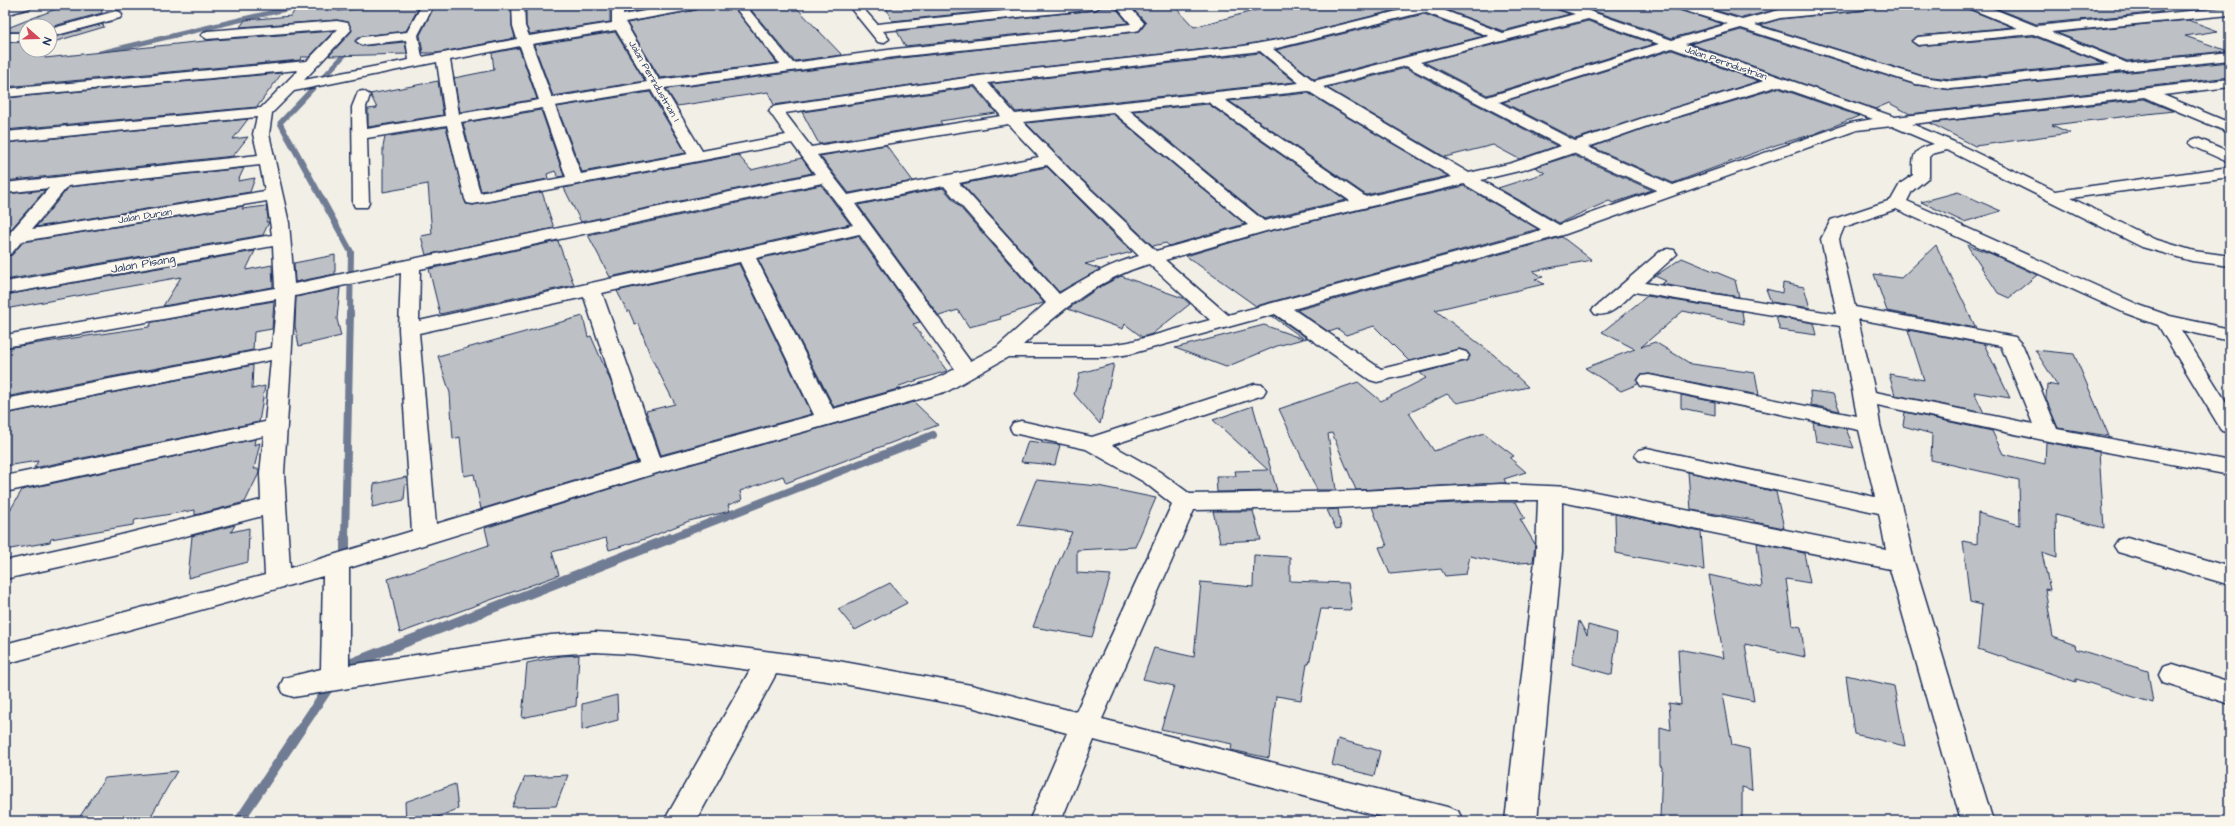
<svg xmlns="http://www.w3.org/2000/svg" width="2235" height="826" viewBox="0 0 2235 826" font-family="'Architects Daughter',sans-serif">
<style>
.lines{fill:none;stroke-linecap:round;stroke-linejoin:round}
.stream-far3{stroke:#707b93;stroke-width:5}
.stream-far2{stroke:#707b93;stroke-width:6}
.stream-far1{stroke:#707b93;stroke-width:8}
.stream{stroke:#707b93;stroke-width:10}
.building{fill:#bdc0c4;stroke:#1b2f5e}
.minor-casing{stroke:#1b2f5e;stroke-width:3}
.minor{fill:#fbf7ec;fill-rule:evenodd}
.labels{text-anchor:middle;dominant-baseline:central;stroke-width:3;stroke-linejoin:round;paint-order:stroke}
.far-street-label{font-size:10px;fill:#1b2f5e;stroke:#fbf7ec}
.street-label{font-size:12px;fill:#1b2f5e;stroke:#fbf7ec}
</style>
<rect width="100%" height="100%" fill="#f2efe6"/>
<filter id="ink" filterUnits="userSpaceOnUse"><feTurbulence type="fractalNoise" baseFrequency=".025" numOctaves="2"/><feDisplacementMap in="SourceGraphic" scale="8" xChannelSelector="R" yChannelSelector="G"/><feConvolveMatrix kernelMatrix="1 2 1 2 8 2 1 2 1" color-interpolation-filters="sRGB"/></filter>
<g filter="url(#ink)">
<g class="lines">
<path class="stream-far3" d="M362,5L390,6L386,10
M100,53L303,5
M288,138L280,123L369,29"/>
<path class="stream-far2" d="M288,137L351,252L350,314"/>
<path class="stream-far1" d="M345,539L350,313
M668,539L933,435"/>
<path class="stream" d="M345,562V538
M342,667L671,538
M239,821L331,684"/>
</g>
<path class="building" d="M66,5H101L102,13L50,27L26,26V32H5V29Z
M397,5H420L406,31L362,36L355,41L362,46L405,42L407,54L329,56L352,31L348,22L337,20L240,27L245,20L291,16L295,10L340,6L338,11Z
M435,5H511L512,26L515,38L437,53H423L420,35Z
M526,5H610V22L530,34L526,26Z
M625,5H669L625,13Z
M703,5H732L777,63L660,78L627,23L696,10Z
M747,5H794L842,55L794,61Z
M885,5H1046L892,21Z
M1149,5H1173L1194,27L1275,5H1416L1288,37L1244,45L1006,71L774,105L768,92L677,106L666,89L910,57L1135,32L1140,31L1146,23L1131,7Z
M1444,5H1553L1556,9L1570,14L1503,31L1441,8Z
M1577,5H1673L1676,9L1723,24L1672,38Z
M1697,5H1816L1779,9L1742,18Z
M1875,5H1966L1968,9L2012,27L1918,36L1911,41L1917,46L2033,36L2103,63L1951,79L1923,76L1760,25L1780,19L1868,10Z
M1988,5H2142L2163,12L2036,24Z
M1100,8H1116L1128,23L905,46L897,31L1096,10Z
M1424,14L1484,36L1314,79L1276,50Z
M2188,20L2218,31L2185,36L2228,51L2127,61L2057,33Z
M1588,21L1654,44L1487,95L1424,62Z
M103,24L104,27L50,43V38Z
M1741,30L1916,85L1951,90L2230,62V77L1910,114L1889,103L1875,109L1690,44Z
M334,31L309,57H301L300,60L5,87V42H26V50H44L45,58L214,40Z
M615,32L645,81L553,96L534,45Z
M519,48L537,99L460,112L454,78L494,70L492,53Z
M1672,50L1759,81L1575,139L1503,102Z
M1260,53L1295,82L1016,112L991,84Z
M1406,68L1557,146L1519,159L1493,145L1445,157L1327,88Z
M282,73L257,107L5,130V98Z
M438,81L443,115L368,127V109L377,108L370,94Z
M974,87L996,113L940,121L942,124L819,144L802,112Z
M1778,88L1859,116L1814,134L1776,145L1673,183L1592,147L1653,125Z
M650,92L686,153L582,172L557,107Z
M1308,93L1347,117L1448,176L1366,195L1229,101Z
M2144,99L2173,111L2052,125L2070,133L1975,146L1930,123Z
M1208,104L1346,200L1264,219L1133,111Z
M541,110L564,176L558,177L555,171L547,174L548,179L481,191L463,123Z
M1113,114L1245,224L1169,246L1166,243L1153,246L1072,170L1026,123Z
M248,119L233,139L248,137L233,156L5,181V143Z
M446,127L466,204L473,205L542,192L554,228L426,255L421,236L432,234L428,184L383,192V147L385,137Z
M886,145L913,181L849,193L820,156Z
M738,155L751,170L802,158L812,173L581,222L564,188Z
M1573,155L1652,190L1613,203L1609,201L1559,223L1498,188L1545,173L1535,167Z
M1047,167L1132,252L1085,264L1100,269L1059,292L962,184Z
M244,168L238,181L255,178L250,192L36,227L69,187Z
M821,185L850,224L610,277L588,235Z
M1464,186L1538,229L1256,306L1186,256L1266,232Z
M943,188L1044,303H1043L1000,317L1001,319L969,327L958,310L939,316L858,205Z
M45,190L5,236V194Z
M1958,192L2001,211L1964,222L1921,202Z
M244,206L242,209L266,206L268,218L266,222H269L263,235L5,280V256L12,255L23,242Z
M858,236L920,322L913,324L947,371L899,386L901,388L834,407L758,259Z
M1562,237L1592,260L1533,271L1543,277L1535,279L1544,284L1435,310L1494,355L1528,387L1457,403L1447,394L1409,413L1434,451L1484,433L1514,456L1510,458L1526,472L1504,479L1506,483L1356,490L1332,433L1328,434L1336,490H1317L1279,409L1358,382L1381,401L1426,378L1420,373L1466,361L1470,356L1466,351L1459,349L1409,361L1374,326L1346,335L1338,329L1329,332L1297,310Z
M558,241L574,285L440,314L429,269Z
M1936,245L1976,328L1887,311L1874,274L1901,278Z
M1967,245L1992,254L2037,275L2009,298L1998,293Z
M255,251L246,270L272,265L273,287L163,306L181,277L5,309V295Z
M335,255V274L295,282L294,263Z
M1682,258L1735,280L1739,297L1661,284L1666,281L1655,276Z
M739,264L812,414L661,455L646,411L675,404L650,355L639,324L635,325L629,311H627L617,291Z
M1121,276L1183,298L1190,304L1152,334L1142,337L1125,324L1123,329L1068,309L1098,288Z
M1783,283L1804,287L1810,308L1771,302L1766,289L1782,293Z
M340,288L337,319L341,336L299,346L295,326L296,297Z
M1647,296L1742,311L1744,324L1683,311L1641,347L1655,342L1691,364L1755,373L1759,395L1649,374L1641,375L1637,380L1638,384L1621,391L1585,368L1635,349L1602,332Z
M274,301L272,329L254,332L253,350L5,397V348L149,327L152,322Z
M583,316L588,337L591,336L611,382L637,462L481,509L474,474L464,476L460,437L453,439L450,393L438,356Z
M1272,316H1275L1307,338L1304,339Z
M1776,317L1814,323L1817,335L1780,330Z
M1264,325L1303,339L1277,346L1226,367L1175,348Z
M1908,330L1984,344L2010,398L1974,392L1984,413L1895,395L1889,374L1924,380Z
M2035,350L2074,354L2109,436L2058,428L2046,399L2047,384L2058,386Z
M1114,364L1100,424L1074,394L1080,373Z
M253,365L252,389L265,386L259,422L34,468L38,461L5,466V414Z
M1810,391L1833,394L1840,411L1811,405Z
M1681,395L1715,402V415L1681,408Z
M914,402L938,425L786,483L783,476L740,491L742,500L728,505L730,511L689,521L648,538L609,550L606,538L552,552L559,575L400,633L388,579L489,545L485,528L660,473Z
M1253,406L1277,491L1217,492L1216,476H1236L1235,471L1268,470L1213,420Z
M1905,412L1992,431L2003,454L2045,464L2046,442L2099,452L2104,528L2056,515L2057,558L2042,553L2050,590L2045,589L2053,637L2075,645L2076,649L2148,671L2153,703L2076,679V682L1978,649L1982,605L1970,602L1963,541L1977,544L1978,513L2020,525L2019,480L1931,460L1932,434L1903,426Z
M1813,422L1846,429L1854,448L1816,441Z
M255,439L254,445L260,443L254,469H259V473L245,502L195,515V510L135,520L133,525L51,539L50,542L5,550V512H9L22,490Z
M1028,441L1060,445L1055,465L1021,462Z
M1688,472L1776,492L1784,528L1754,522V520L1691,510Z
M406,477L404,500L372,507L374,484Z
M1036,480L1098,486L1156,498L1135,547L1077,550V573L1111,575L1092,637L1033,627L1052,577L1072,532L1018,525Z
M1478,502H1516L1525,519H1520L1535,544L1533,562L1506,564L1470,556L1466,574L1445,576L1441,569L1390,574L1379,547L1387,546L1372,507Z
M1338,509L1341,528L1336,529L1327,510Z
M1213,511H1253L1261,540L1220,542Z
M1615,514L1701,532L1704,570L1616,553Z
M235,525L231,532L249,528L248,562L188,578L192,536Z
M1757,543L1804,553L1810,583L1786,579L1792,625L1801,627L1805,657L1745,644L1754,701L1723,694L1732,745L1749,749L1752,790L1742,787V821H1670L1660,818L1662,767L1660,766V727L1671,730L1669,703L1681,705L1678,649L1724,658L1709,575L1762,587Z
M1254,555L1290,557V581L1348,583L1352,610L1321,609L1309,664H1307L1301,700L1276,696L1269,758L1231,750L1232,744L1161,729L1174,686L1143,679L1154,648L1194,657L1201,582L1253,587Z
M890,583L907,603L855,630L838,609Z
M1579,621L1587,635L1588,625L1617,633L1612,675L1572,664Z
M579,655L576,706L522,718L527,663L561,656Z
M1846,675L1894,686L1905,746L1854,734Z
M617,695L618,720L582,730V704Z
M1338,739L1380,751L1374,776L1332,765Z
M177,771L148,821H77L105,778Z
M568,775L556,806L512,807L525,777Z
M455,784L458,809L427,821H406L405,802Z"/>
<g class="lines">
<defs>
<path id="minor" d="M13,5H32L30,8L5,15V7Z
M422,5H434L418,35L422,57L517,39L513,26L512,5H524L525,26L529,36L612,23V5H624L623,15L677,5H702L696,9L625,22L659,80L780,64L733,5H745L793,63L895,49L1131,24L1115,5H1128L1144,23L1139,30L1135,31L895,57L664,88L702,151L786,135L769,111L772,107L777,106L1006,72L1244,46L1288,38L1422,5H1443L1438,8L1503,33L1575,14L1556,8L1554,5H1572L1672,40L1728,24L1676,8L1674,5H1692L1742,20L1779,10L1832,5H1874L1868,9L1780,18L1755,25L1923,77L1951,81L2109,64L2033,34L1918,45L1912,41L1918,37L2018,28L1969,8L1967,5H1984L2036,26L2230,7V15L2051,32L2127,63L2230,52V60L1951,89L1916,84L1741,28L1685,44L1895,117L2230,79V87L2163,95L2230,123V133L2144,97L1912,124L1954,142L2055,191L2230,167V177L2071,198L2154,239L2194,251L2230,256V266L2192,261L2142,247L1947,150L1932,154L1929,157V177L1912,191L1907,201L2139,305L2170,316L2230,329V341L2181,330L2230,408V433L2222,431L2219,426L2158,325L2125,313L1896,209L1844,227L1839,239L1855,307L2015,337L2023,346L2057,429L2230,461V475L2048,441L1877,405L1880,425L1902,508L1914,562L1993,821H1961L1890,569L1562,502V552L1537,821H1505L1536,552L1538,500H1478L1335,508L1194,510L1102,719L1447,807L1458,811L1463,821H1396L1094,740L1061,821H1029L1067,733L971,707L827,681L776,674L696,821H664L750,670L633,654L595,652L551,655L294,697L284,694L280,686L284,678L321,669L323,576L5,664V644L265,575L262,516L113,555L5,579V561L113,537L261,500L260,473L264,436L5,492V476L265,422L271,360L5,413V399L272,348L276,305V299L5,347V335L275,288L273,246L5,294V282L272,235L267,201L22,241L11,254L5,255L6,237L49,188L5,193V183L258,155L253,134L257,117L5,142V132L261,108L298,70L5,97V89L307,61L338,29L207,39L201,35L207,31L337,21L348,23L351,30L304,80L409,60L406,40L362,45L356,41L362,37L407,32ZM1424,12L1489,36L1314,81L1273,49ZM1588,19L1659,44L1487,97L1420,62ZM616,30L647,82L552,98L532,44ZM520,46L539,100L459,114L450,60ZM1672,48L1764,81L1643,118L1575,141L1499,102ZM1260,51L1299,83L1015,114L988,83ZM437,62L445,116L367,129L366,107L370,95L363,91L358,92L352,107L353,203L355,207H367L369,203L367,138L447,125L465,199L467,203L473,204L792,143L815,174L294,284L289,223L269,134L272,113L294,91ZM1406,66L1561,146L1512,163L1469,173L1323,87ZM975,85L1001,116L811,147L785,113ZM1778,86L1873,119L1850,123L1673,185L1588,147L1653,124ZM651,90L688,154L581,174L555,106ZM1308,91L1348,116L1452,177L1366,197L1225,100ZM1208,102L1350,201L1264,221L1129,110ZM542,108L566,177L480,193L461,122ZM1113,112L1248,225L1156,251L1071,171L1023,122ZM1008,124L1039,157L848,195L817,155ZM1892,126L1934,144C1912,150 1913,154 1913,175L1900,184L1891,200L1831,220L1821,239L1837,314L1645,283L1677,254L1674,250L1668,249L1662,250L1592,310L1595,314C1611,318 1623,302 1634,292L1840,326L1857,416L1649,375L1641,376L1638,381L1641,386L1649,387L1859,430L1875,497L1647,448L1639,450L1635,455L1639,460L1647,462L1879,513L1886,550L1570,487L1501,484L1360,491L1190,494L1160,472L1112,445L1263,395L1266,390L1263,385L1255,384L1092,437L1021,421L1013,423L1010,428L1013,433L1086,449L1144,482L1172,504L1076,712L971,685L827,659L633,634L595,632L551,635L349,665V568L660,472L948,391L1008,357H1110L1130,354L1275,314L1370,380L1377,382L1466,360L1469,356L1466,352L1459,350L1381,369L1293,309L1563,235L1857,130ZM1573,153L1657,190L1559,225L1481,180L1523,170ZM260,165L265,191L32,229L68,186ZM1047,165L1139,256C1109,264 1085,278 1059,294L959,183ZM822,183L853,225L419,321L420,269ZM1464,184L1542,230L1228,315L1165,260L1266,231ZM944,186L1046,303L997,347L970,361L855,204ZM859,234L955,369L932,381L833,409L756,258ZM740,262L814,415L660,457L602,293ZM1149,264L1210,320L1129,342L1110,345H1023C1061,311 1099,278 1149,264ZM401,273L399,329L412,531L290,568L284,473L295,296ZM584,297L639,463L436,524L419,333ZM1858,319L2001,346L2033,424L1875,392Z
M848,5H860L877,24L1061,5H1102L1096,9L883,31L889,39L883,43L878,42Z
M116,11L120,12L122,15L120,18L50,37V29Z
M5,33H26V41H5Z
M2197,138L2230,152V163L2192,146L2189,143L2192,140Z
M2127,537L2230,567V585L2118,552L2114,546L2118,540Z
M2173,664L2230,682V704L2163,683L2159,675L2163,667Z"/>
</defs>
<use href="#minor" class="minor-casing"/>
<use href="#minor" class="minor"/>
</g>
</g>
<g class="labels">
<g class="far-street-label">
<text transform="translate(1726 63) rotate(19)">Jalan Perindustrian</text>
<text transform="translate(654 81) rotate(60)">Jalan Perindustrian 1</text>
<text transform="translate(145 216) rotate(-9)">Jalan Durian</text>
</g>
<g class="street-label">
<text transform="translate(143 264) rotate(-10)">Jalan Pisang</text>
</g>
</g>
<rect width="2235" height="826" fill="none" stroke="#fbf7ec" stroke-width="20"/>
<rect x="10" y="10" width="2215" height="806" fill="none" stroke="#1b2f5e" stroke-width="1.5" filter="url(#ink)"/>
<g transform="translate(38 38) rotate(110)"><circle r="19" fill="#fbf7ec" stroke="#a1a7b3"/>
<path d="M0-3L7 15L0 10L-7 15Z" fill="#d1495b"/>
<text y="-6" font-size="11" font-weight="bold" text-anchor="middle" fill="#1b2f5e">N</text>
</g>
</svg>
